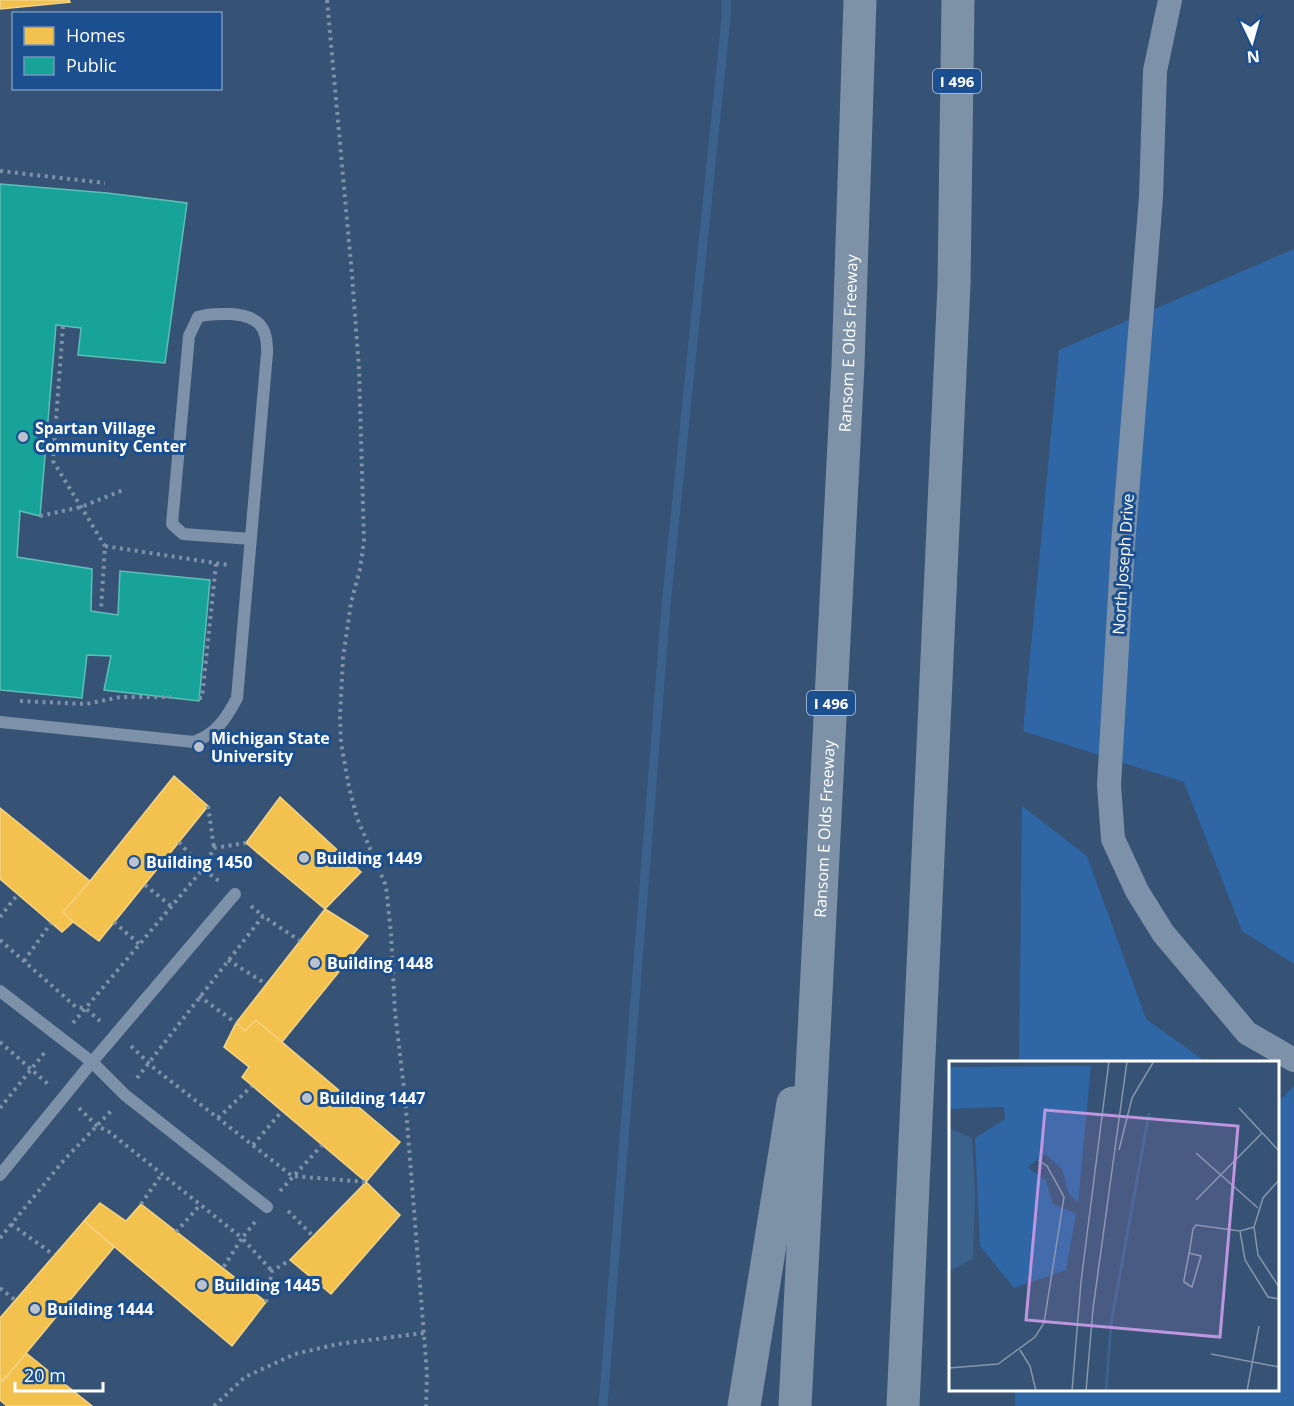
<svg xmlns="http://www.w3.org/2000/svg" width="1294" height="1406" viewBox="0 0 1294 1406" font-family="'Open Sans',sans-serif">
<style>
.green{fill:#2f66a5}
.homes{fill:#f2c14e;stroke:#f6d483;stroke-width:1.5}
.public{fill:#17a398;stroke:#5dbfb7;stroke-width:1.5}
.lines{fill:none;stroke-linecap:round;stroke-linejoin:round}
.stream{stroke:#3b618d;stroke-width:9}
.path{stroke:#7d92a8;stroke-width:4;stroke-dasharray:3 4.5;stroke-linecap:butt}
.service{stroke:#7d92a8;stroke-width:12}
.minor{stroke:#7d92a8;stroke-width:24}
.motorway{stroke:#7e92a7;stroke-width:33}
.poi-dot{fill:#b9c2ce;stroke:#1b4f8f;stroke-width:2}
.labels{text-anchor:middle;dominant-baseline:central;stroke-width:6;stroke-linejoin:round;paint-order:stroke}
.shield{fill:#1b4f8f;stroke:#bbcadd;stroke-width:1.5}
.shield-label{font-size:15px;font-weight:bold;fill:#fff}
.street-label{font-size:16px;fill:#fff;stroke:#1b4f8f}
.poi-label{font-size:16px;font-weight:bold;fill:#fff;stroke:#1b4f8f;text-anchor:start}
.inset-river{fill:none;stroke:#3b618d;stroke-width:3}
.inset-road{fill:none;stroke:#8697ac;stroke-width:1.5}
.view{fill:#bd96df;fill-opacity:0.15;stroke:#bd96df;stroke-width:3}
.inset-edge{fill:none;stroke:#fff;stroke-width:3}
</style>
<rect width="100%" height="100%" fill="#365274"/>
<path class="green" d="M1294,249V964L1242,931L1184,782L1023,731L1059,350Z
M1022,806L1087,856L1146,1019L1206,1062H1019Z
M1294,1086V1406H1015V1390H1278V1102Z"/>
<path class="homes" d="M0,0H69L70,2L0,9Z
M174,776L208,806L99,941L73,922L63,912L90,881Z
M280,797L361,872L325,909L246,843Z
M0,808L90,881L63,912L73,922L62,932L0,879Z
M325,909L368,936L282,1042L256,1020L245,1031L236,1023Z
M256,1020L400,1142L366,1182L242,1077L249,1067L224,1047L236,1023L245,1031Z
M366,1182L400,1215L331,1294L290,1260Z
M100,1203L126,1221L141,1204L266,1302L232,1346L84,1221Z
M84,1221L114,1247L3,1381L0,1379V1318Z
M26,1353L92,1406H7L0,1400V1379L3,1381Z"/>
<path class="public" d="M0,184L107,193L187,203L165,363L78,355L81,328L56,325L40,516L20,511L17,557L92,569L91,611L118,615L120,571L210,580L199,701L104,690L111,656L87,655L82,698L0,690Z"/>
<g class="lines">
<path class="stream" d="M603,1406L666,606L726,18V0"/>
<path class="path" d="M327,0L352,275L359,369L364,541L360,569L351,603L343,658L340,716L341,743L349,787L357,818L386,886L391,934L395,1012L405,1097L427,1373L426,1406
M0,171L105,183
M63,326L53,461L105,546L101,610
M40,516L81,507L123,490
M105,546L228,565
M199,698H202L216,564
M20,701L86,704L121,697H171
M208,806L214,848
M179,842L203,869L219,881
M145,885L171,906
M251,906L263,916
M0,917L18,894
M114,922L139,944
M0,940L76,1007L85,1008L100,1021
M228,960L266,984
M24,961L51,923
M199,996L236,1023
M73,1023L203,869L214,848L246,843
M0,1042L49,1085
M131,1046L154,1068L292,1176L366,1182
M137,1078L263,916L300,941
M0,1108L45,1052
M79,1108L97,1126L108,1131L242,1238L223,1268
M218,1118L252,1086
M253,1145L282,1111
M280,1191L322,1145
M141,1204L162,1174
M288,1211L313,1236
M255,1222L242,1238L272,1271
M11,1224L54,1255
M176,1232L200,1205
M0,1238L64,1160L112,1110
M0,1288L15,1300
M266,1302L272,1271L290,1260
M214,1406L245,1377L295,1354L338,1344L424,1333"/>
<path class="service" d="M0,722L194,742C216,734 226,719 237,698L267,353C268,326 258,316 231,314C219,314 209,313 198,317L189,336L172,524L183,534L251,539
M0,991L92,1062L125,1095L267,1207
M0,1175L92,1062L235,894"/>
<path class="minor" d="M1170,0L1155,71L1151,197L1123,544L1109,785L1113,839L1137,891L1163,933L1247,1033L1294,1060"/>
<g class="motorway">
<path d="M744,1406L793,1103"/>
<path id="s1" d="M795,1406L848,365L860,0"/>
<path d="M903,1406L954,285L958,0"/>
</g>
</g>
<g class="poi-dot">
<circle cx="23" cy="437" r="6"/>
<circle cx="199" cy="747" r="6"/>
<circle cx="304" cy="858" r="6"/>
<circle cx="134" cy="862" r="6"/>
<circle cx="315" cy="963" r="6"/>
<circle cx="307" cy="1098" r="6"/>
<circle cx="202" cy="1285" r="6"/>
<circle cx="35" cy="1309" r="6"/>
</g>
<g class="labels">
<g class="shield">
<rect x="933" y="69" width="48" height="24" rx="4.5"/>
<rect x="807" y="691" width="48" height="24" rx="4.5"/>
</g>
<g class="shield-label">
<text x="957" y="81">I 496</text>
<text x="831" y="703">I 496</text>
</g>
<g class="street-label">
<text stroke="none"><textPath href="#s1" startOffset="1064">Ransom E Olds Freeway</textPath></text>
<text transform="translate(1123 564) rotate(-86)">North Joseph Drive</text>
<text stroke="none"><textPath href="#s1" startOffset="578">Ransom E Olds Freeway</textPath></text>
</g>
<g class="poi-label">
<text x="35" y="428">Spartan Village<tspan x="35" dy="18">Community Center</tspan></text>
<text x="211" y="738">Michigan State<tspan x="211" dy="18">University</tspan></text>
<text x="316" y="858">Building 1449</text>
<text x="146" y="862">Building 1450</text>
<text x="327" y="963">Building 1448</text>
<text x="319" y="1098">Building 1447</text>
<text x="214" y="1285">Building 1445</text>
<text x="47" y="1309">Building 1444</text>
</g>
</g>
<g transform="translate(949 1061)">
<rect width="330" height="330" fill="#365274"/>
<path d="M142,5L129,142L120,133L113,108L96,93L79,106L97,120L104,143L127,153L117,209L65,227L31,185L26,77L56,58L55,46L0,48V6Z" fill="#2f66a5"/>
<path d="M0,67L23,77L26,134L24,198L0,210Z" fill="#3b618d"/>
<path class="inset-river" d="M157,330L162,263L200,52"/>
<path class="inset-road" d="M290,47L330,90M170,89L183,37L205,0M247,92L309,147M330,119L314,137L305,166L309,194L330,226M247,139L313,72M305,166L291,170L296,199L319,236L330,238M240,192L252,195L243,226L235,221V219L241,187L244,168L247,164L291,170M71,289L81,305L87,330M262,293L330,306M0,307L49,303L86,276L95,262L115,136L98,105L89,99M123,330L132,221L160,0M137,330L144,248L178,0M298,330L310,265"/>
<path class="view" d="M96,49L289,65L271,276L77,259Z"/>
<rect width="330" height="330" class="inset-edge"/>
</g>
<rect x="12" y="12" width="210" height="78" fill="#1b4f8f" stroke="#7695bc" stroke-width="1.5"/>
<rect x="24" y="27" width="30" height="18" fill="#f2c14e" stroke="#7695bc" stroke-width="1.5"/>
<text x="66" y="42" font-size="18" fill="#ffffff">Homes</text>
<rect x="24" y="57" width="30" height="18" fill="#17a398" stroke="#7695bc" stroke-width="1.5"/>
<text x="66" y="72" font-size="18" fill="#ffffff">Public</text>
<g transform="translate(1252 42) rotate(175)" stroke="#1b4f8f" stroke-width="4.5" paint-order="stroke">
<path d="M0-4.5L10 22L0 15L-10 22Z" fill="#ffffff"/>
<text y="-9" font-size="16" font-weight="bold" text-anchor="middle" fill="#ffffff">N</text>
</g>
<path d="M15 1382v9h88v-9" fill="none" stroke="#ffffff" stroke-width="3"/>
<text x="24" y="1382" font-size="18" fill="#ffffff" stroke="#1b4f8f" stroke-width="4.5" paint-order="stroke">20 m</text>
</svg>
